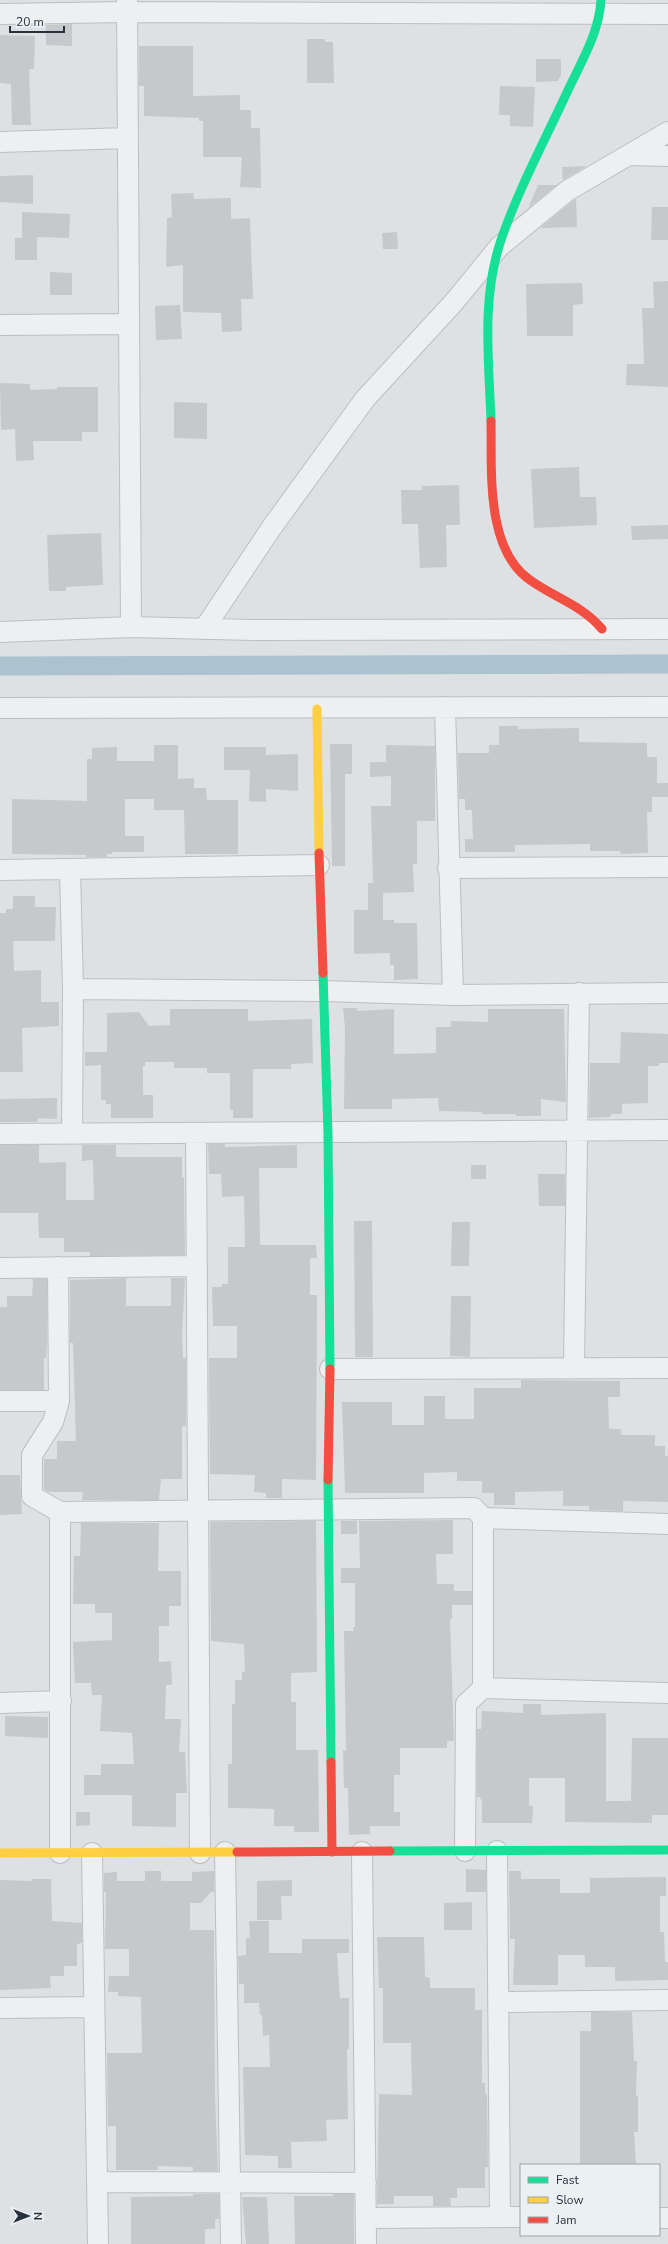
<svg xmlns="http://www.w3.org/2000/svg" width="668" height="2244" viewBox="0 0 668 2244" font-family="'Nunito Sans',sans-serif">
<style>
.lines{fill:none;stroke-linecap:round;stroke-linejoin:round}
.canal{stroke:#acc2ce;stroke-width:19}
.building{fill:#c6c9cb}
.street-casing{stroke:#bcbfc1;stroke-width:22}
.street{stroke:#edeff0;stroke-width:20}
.fast{stroke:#16e098;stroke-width:9}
.slow{stroke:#ffcf43;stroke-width:9}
.jam{stroke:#f24e42;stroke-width:9}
</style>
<rect width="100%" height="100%" fill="#dee1e3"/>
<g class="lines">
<path class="canal" d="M0,666L668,664"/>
</g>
<path class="building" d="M72,24V46L46,45V25Z
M0,35L35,36L34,69H29L31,125H12L11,84L0,83Z
M307,39H325V42H333L334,83H307Z
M139,46H193V96L240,95V110H251V128H260L261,188L240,187L242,157H203V121H199V118L144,116V86H139Z
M536,59H561V75L558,81L536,82Z
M500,86L535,87L533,127L510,126V115H499Z
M587,166L563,180L562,167Z
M33,175V204L0,202V176Z
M538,185H557L529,207V206Z
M193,193L194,199L231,198V219L250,218L253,299H241L242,331L222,332L221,313L183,312V265L166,267L167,218L172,217L171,194Z
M576,199L577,227L540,228L574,200Z
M652,207H668V240H651Z
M22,212L70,214L69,238L37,237V260H15V238H22Z
M397,232L398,249H383L382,233Z
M50,272L72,273V295H50Z
M668,281V387L626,385L627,364H644L642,308H654L653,282Z
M582,283L583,304L573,305V336H527L526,284Z
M180,305L182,339L156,340L155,306Z
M0,383L30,384V390L57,389V387H98V432H82V441H33L34,460L16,461L15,429L1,430Z
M174,402L207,403V439L174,438Z
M579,467L580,497H596L597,525L534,528L531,469Z
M459,485L460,525H446L447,567L420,568L418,524H402L401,490H422V486Z
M668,525V539L632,540L631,526Z
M101,533L103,585L66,587V591H49L47,535Z
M499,726H518V729L579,728V742L647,743V757H657V783H668V797H652V812H647L648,853L621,854L620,851H590V844L515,845V852H465V839H473L472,810H465V799H459L458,753H489V745H499Z
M330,744H352V774H345V866H332Z
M154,745H178V779L194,778V788H206L207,800H238V854H185L184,810H154V799H125V836H144V852H112V854H107V857H86V855L12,854V799L87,801V759H92V748L117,747V761H154Z
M386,745L435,746V821H417V864H413L414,892L383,893V920H394V923H417L418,979L394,980V965H390V953L354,954V910H368V883H373L371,806H391V776L370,777V762H386Z
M224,747H266V755L298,754V791L266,789V802L249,801L250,770H224Z
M13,896H35V907H56L55,941H13L14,971L41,970V1002H59V1026L22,1028L23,1072H0V913H6V909H13Z
M343,1008H357V1011L394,1009V1054L436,1053V1027H451V1021L488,1022V1009H564L566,1102L541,1099V1116H516V1114H482V1112L439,1111L438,1098L392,1099V1109H344L345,1028Z
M170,1009H248V1021L312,1019L313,1063L291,1064V1069H253V1118H233V1110H230V1073H207V1068H174V1062H145V1066H143V1095H153V1118H111V1104H106V1100H101V1065L85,1066V1052H107V1013L139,1012L149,1026L170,1025Z
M621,1032L668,1034V1063H659V1066H648V1103L622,1104V1114H611V1117L589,1118L590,1063H620Z
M57,1098V1119L38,1118V1122H0V1099Z
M208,1144H225V1147L297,1145V1168H259L260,1245H316L317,1258H310V1295H317L316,1480L282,1479V1498H266V1493L254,1492L255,1475L210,1474L209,1358H237V1326H213L212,1287H222V1284H228V1247H245L244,1196L222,1197L221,1174H209Z
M0,1145H39V1163L66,1162V1200H94L93,1160L82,1161V1145H116V1157H182V1177L184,1178L185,1255L90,1256V1252H64V1238H39L38,1213H0Z
M471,1165H486V1179H471Z
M538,1174H565V1206H539Z
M354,1221H372L373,1357H355Z
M452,1222H470L469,1266H451Z
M126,1278V1306H171V1278H185L182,1335L183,1358H186V1426H182V1479H161L159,1500H82L83,1492H48L44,1489V1459H57V1441H76L73,1343H70V1280Z
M33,1279H47V1343L46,1358H44V1390H0V1307H7V1296H32Z
M451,1296H471L470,1357L450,1356Z
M521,1380L620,1381V1397H608L609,1429H621V1435H655V1446H665V1456H668V1502L623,1501V1511L589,1510V1506H563V1491L515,1492V1505H494V1493H482V1481H457V1472L424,1473V1493H345L342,1402H392V1425H424V1396H445V1419H474V1388H521Z
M0,1475H20L22,1514L0,1515Z
M453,1520V1554H436L437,1584H454V1591H472V1605H452V1619H450L454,1741H447V1748H400V1775H394V1812H400V1826H370V1834L349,1835L348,1788H344L343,1750L346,1751L344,1631H354L353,1627H355V1583H341V1568H360L359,1521Z
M316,1521L317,1672L291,1673V1702H296V1750H318L319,1832H294V1826H274V1809L228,1808V1764H232V1704H235V1680H242V1672H245L244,1644L211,1641L210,1522Z
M341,1521H357V1534H341Z
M81,1523H159L158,1571H181V1606H169V1626H159V1662L171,1661L172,1685H166L165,1719H181L179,1752H185L187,1793H176V1827L132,1826V1796L129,1795H84V1775H101V1764H134L132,1733L100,1731L102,1695H92L91,1683H75L73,1642L112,1640V1613H95V1604H73L74,1556H80Z
M523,1704H541V1715L606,1713V1801H631L632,1738H668V1815H652V1823L565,1822V1778H529V1806H533L532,1823H482V1802L480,1797H477V1729H481L482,1711L523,1713Z
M5,1716L48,1717V1738L5,1736Z
M76,1812H90V1825L76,1826Z
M466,1869L486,1870V1892H466Z
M145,1871H161V1881H192V1872L214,1871V1892H211L201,1903H190V1930H214L215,2094L218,2171H193V2167L158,2166V2170H116V2126H108L107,2053H142L141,1997L118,1996V1992H108L109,1976H129V1949H105L106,1892H104V1873L117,1872V1881H145Z
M509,1871H521V1879H560V1893H590V1878L666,1877V1896H660V1932H664L665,1962H668V1980L615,1981V1967H585V1955H558V1985H513L515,1939H510Z
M32,1879H51L52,1921L82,1923V1943L77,1944V1966H64V1976H50L51,1988L0,1990V1880L32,1881Z
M292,1880V1896H281L282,1920H257V1881Z
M472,1902V1930H444V1903Z
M249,1921H269V1953H302V1939H349V1953H337L340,1998H349V2049H347L348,2119L326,2120L327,2141L291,2142L292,2168H278V2156L245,2155L243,2067H270L269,2035L263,2036L262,2015H260L259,2003H244V1984H239L238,1956L246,1955V1938H250Z
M377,1937H424L425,1977L430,1978V1988H475V2010H482V2083H485V2094H487L488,2167H485V2188H457V2198H450L451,2206H433V2196H394V2204H377L379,2094L412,2095L411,2043H383V1988H379Z
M591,2012H632L634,2061H637L636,2096H638V2132H634L636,2165H580V2031H591Z
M193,2194H219V2219H215V2229H205V2244H131V2197L193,2196Z
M333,2194H354V2244H295L294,2196H333Z
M242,2197H267L269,2244H246Z"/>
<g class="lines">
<defs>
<path id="street" d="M127,0L131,627
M0,14L127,12L668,14
M0,142L127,138
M630,155L668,156
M0,325L129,324
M204,629L272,527L365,399L455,301L499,247L567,191L668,132
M0,632L131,627L254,630L668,629
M445,707L453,995
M0,708L668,707
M448,868L668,867
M0,870L319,865
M70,870L73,989L72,1134
M73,989L323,991L453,995L668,993
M0,1134L668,1130
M196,1134L200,1853
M58,1267L59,1401L53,1422L32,1455V1496L60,1512V1853
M0,1268L197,1266
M574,1368L579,993
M330,1369L668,1368
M0,1401H59
M60,1512L474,1508L483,1518L668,1524
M483,1688L668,1693
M0,1703L61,1701
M465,1851L466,1704L483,1688V1518
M497,1851L500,2217
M225,1852L231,2244
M362,1852L366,2244
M92,1853L98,2244
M498,2002L668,2000
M0,2008L93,2007
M98,2182L366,2183
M366,2218L521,2217
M659,2218H668"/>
</defs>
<use href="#street" class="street-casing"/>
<use href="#street" class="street"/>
<path class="fast" d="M491,421C489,361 481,299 501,240C519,188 546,138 569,88C583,59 599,32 601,0
M323,973L328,1133L330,1369
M328,1480L331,1762
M390,1851L668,1850"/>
<path class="slow" d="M317,709L319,853
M0,1853L237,1852"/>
<path class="jam" d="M491,421C492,469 485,549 530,580C555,598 582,605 602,629
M319,853L323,973
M328,1480L330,1369
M331,1762L332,1852
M237,1852L390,1851"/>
</g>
<rect x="520" y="2164" width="140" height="72" fill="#ebf0f3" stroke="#9ca4a9"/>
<rect x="528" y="2177" width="20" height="6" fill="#16e098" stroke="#9ca4a9"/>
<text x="556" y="2184" font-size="12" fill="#26313b">Fast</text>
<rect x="528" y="2197" width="20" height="6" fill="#ffcf43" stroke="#9ca4a9"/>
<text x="556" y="2204" font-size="12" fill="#26313b">Slow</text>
<rect x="528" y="2217" width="20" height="6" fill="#f24e42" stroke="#9ca4a9"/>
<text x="556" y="2224" font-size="12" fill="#26313b">Jam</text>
<g transform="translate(28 2216) rotate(90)" stroke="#ebf0f3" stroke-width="3" paint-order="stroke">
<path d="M0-3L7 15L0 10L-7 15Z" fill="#26313b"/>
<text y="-6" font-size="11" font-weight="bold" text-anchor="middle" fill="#26313b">N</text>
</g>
<path d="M10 26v6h54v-6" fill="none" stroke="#26313b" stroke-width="2"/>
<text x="16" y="26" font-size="12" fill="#26313b" stroke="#ebf0f3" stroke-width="3" paint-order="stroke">20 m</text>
</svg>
